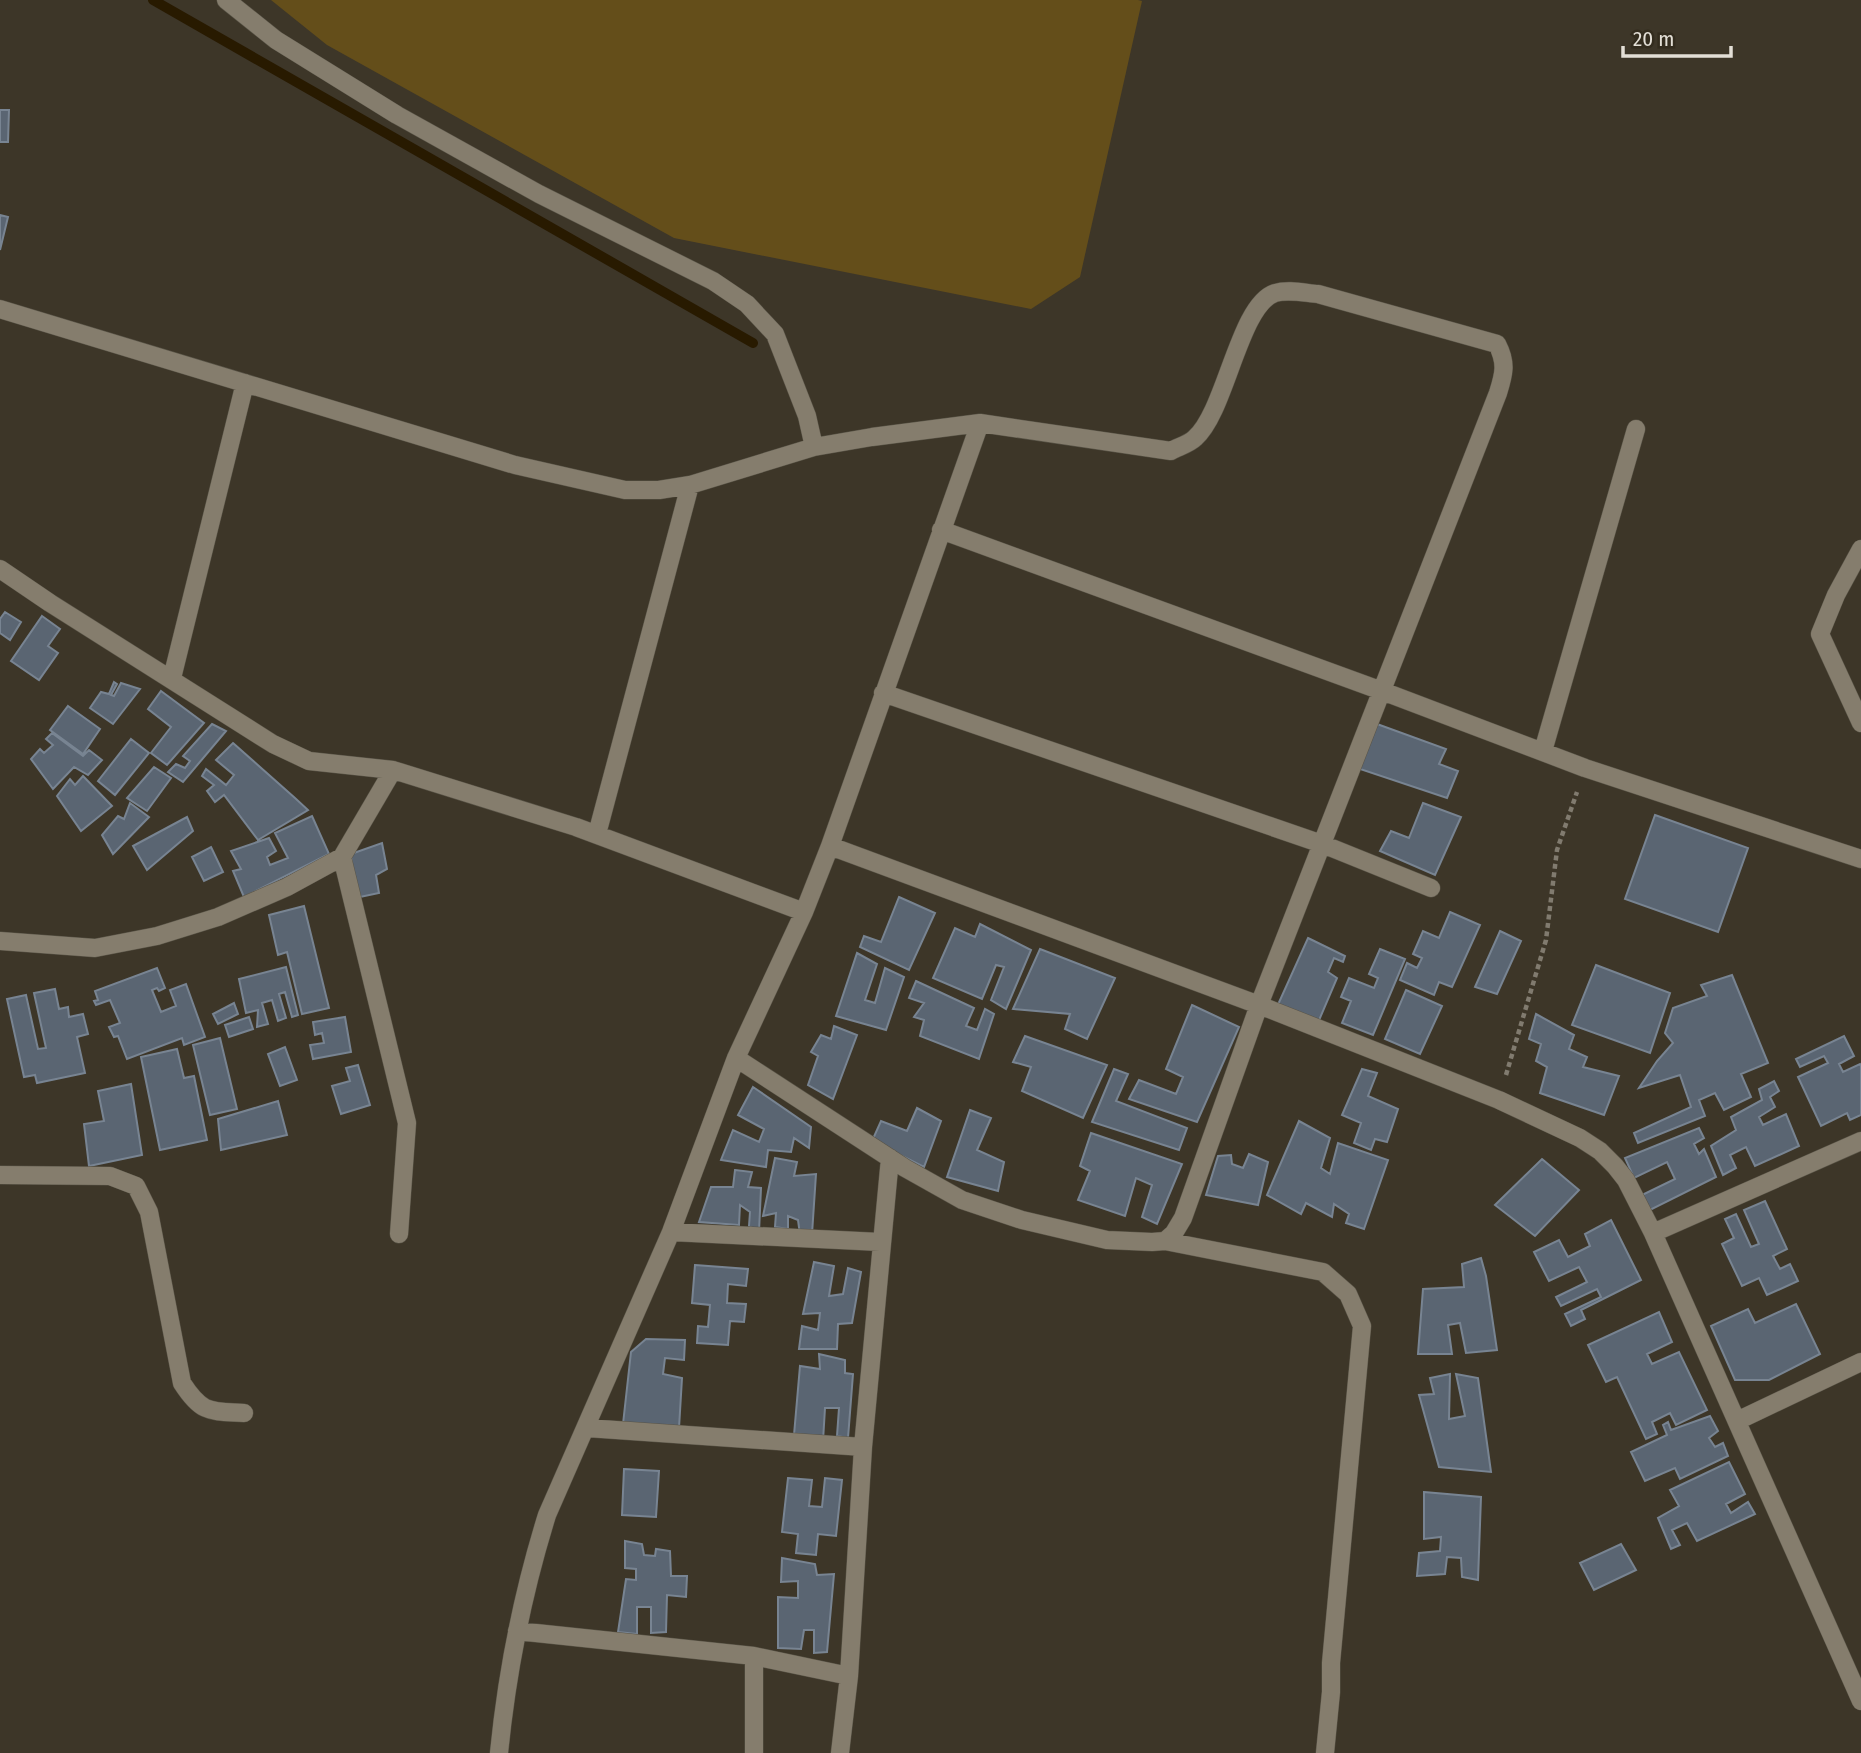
<svg xmlns="http://www.w3.org/2000/svg" width="1861" height="1753" viewBox="0 0 1861 1753" font-family="'Fira Sans Condensed',sans-serif">
<style>
.green{fill:#644e1a}
.lines{fill:none;stroke-linecap:round;stroke-linejoin:round}
.stream{stroke:#281a00;stroke-width:10}
.building{fill:#5a6572;stroke:#788492;stroke-width:2}
.minor-casing{stroke:#595447;stroke-width:19}
.path{stroke:#817b6f;stroke-width:4.5;stroke-dasharray:5 3.5;stroke-linecap:butt}
.minor{stroke:#857d6d;stroke-width:18}
</style>
<rect width="100%" height="100%" fill="#3d3628"/>
<path class="green" d="M271,0H1138L1142,1L1080,277L1031,309L674,238L327,45Z"/>
<g class="lines">
<path class="stream" d="M153,0L753,343"/>
</g>
<path class="building" d="M0,110H9L8,142H0Z
M0,215L8,217L0,250Z
M5,612L21,622L10,640L0,633V619Z
M42,616L60,629L48,646L58,653L39,680L11,661Z
M114,682L117,684L111,695L114,696L121,683L140,689L113,724L90,708L101,692L109,694Z
M161,691L204,723L167,765L151,753L171,727L148,709Z
M68,706L100,729L83,754L50,730Z
M212,724L226,731L183,782L168,772L176,764L185,768L190,761L183,756Z
M1377,724L1446,749L1439,764L1458,771L1447,798L1354,767Z
M52,733L83,756L89,750L102,760L88,775L74,767L53,789L31,759L40,749L44,753L53,745L46,739Z
M131,739L149,753L115,795L98,781Z
M233,743L295,798L308,810L258,840L224,795L215,802L207,791L214,785L202,776L206,769L226,785L234,775L216,760Z
M154,767L171,778L147,811L127,798Z
M83,776L112,806L81,831L57,796L70,779L75,785Z
M130,803L149,817L113,854L102,835L118,816L124,819Z
M1423,803L1461,817L1435,875L1380,851L1391,831L1409,838Z
M1655,815L1748,848L1718,932L1625,899Z
M312,816L329,854L244,897L233,871L241,869L231,851L269,838L276,851L267,857L270,865L288,858L275,833Z
M187,817L193,831L147,870L133,846Z
M382,843L387,869L376,875L379,893L355,898L351,854Z
M211,847L223,872L204,881L192,857Z
M899,897L935,913L909,970L860,947L864,936L881,942Z
M304,906L329,1008L302,1014L287,952L278,955L269,915Z
M1450,912L1480,925L1452,987L1439,982L1434,995L1400,980L1407,963L1417,968L1422,958L1413,954L1423,931L1439,938Z
M980,924L1031,950L1006,1009L991,1000L1004,967L996,965L982,999L933,978L955,928L975,937Z
M1500,931L1521,941L1497,994L1475,987Z
M1308,938L1345,956L1343,962L1334,958L1328,972L1337,978L1317,1025L1276,1009Z
M1040,949L1115,978L1087,1039L1065,1029L1070,1014L1013,1009Z
M1380,949L1405,959L1373,1035L1342,1023L1351,1001L1341,997L1349,978L1374,988L1378,978L1369,974Z
M857,953L877,964L865,1000L875,1003L885,968L904,977L886,1030L836,1016Z
M1596,965L1670,993L1650,1053L1572,1025Z
M286,967L298,1015L292,1017L285,992L279,994L286,1018L278,1021L272,1000L262,1003L268,1024L257,1027L258,1010L246,1013L239,979Z
M157,968L165,988L159,991L157,988L152,990L161,1012L176,1006L170,990L186,984L205,1037L184,1045L182,1038L127,1059L118,1036L114,1037L109,1027L120,1023L110,1000L96,1005L94,1001L98,1000L95,991Z
M1732,975L1768,1063L1741,1074L1751,1097L1724,1110L1715,1093L1699,1100L1705,1116L1638,1143L1634,1133L1691,1107L1680,1075L1639,1088L1657,1061L1673,1043L1665,1033L1673,1008L1707,996L1701,985Z
M916,981L974,1008L966,1026L977,1030L985,1009L994,1014L979,1059L920,1036L924,1020L914,1017L924,1003L909,998Z
M55,989L59,1009L68,1007L69,1017L83,1014L88,1034L77,1037L85,1073L37,1083L35,1075L24,1077L7,999L26,995L38,1049L46,1048L34,993Z
M1406,990L1442,1006L1420,1054L1385,1039Z
M234,1003L238,1014L218,1024L213,1014Z
M1192,1005L1239,1027L1197,1122L1129,1099L1139,1080L1176,1094L1183,1077L1166,1069Z
M1536,1014L1574,1035L1569,1049L1587,1057L1583,1067L1619,1076L1604,1115L1540,1093L1547,1067L1536,1061L1541,1044L1529,1039Z
M249,1017L253,1029L229,1037L225,1025Z
M345,1017L351,1052L313,1059L310,1045L324,1043L322,1033L315,1035L313,1022Z
M834,1026L857,1035L833,1099L808,1085L818,1056L811,1052L821,1035L831,1039Z
M1025,1036L1107,1065L1083,1118L1022,1091L1031,1067L1013,1062Z
M1844,1036L1854,1056L1839,1064L1843,1072L1860,1064L1861,1066V1115L1850,1120L1847,1113L1821,1126L1798,1077L1828,1063L1824,1056L1800,1067L1796,1059Z
M220,1038L237,1109L210,1115L193,1045Z
M285,1047L297,1080L280,1086L268,1054Z
M177,1049L184,1078L194,1076L207,1140L160,1150L141,1057Z
M358,1065L370,1105L341,1114L332,1086L350,1081L346,1068Z
M1114,1069L1128,1074L1116,1101L1187,1128L1179,1150L1092,1122Z
M1362,1069L1377,1073L1368,1096L1398,1109L1387,1142L1375,1139L1371,1150L1354,1143L1361,1123L1342,1115Z
M1774,1081L1779,1091L1770,1097L1775,1107L1759,1117L1763,1125L1786,1114L1799,1146L1755,1166L1746,1147L1730,1155L1736,1168L1723,1175L1711,1146L1736,1130L1731,1117L1762,1100L1759,1089Z
M131,1084L142,1155L89,1166L84,1124L104,1121L98,1091Z
M753,1087L811,1127L809,1148L794,1138L791,1152L768,1150L766,1167L721,1160L733,1130L759,1142L764,1129L738,1115Z
M278,1101L287,1135L221,1150L218,1119Z
M917,1108L941,1121L924,1167L872,1141L881,1121L907,1131Z
M970,1110L991,1118L977,1150L1004,1162L998,1191L947,1177Z
M1299,1121L1330,1138L1321,1168L1330,1174L1338,1143L1388,1160L1364,1229L1346,1223L1349,1214L1334,1204L1332,1217L1306,1203L1301,1214L1267,1195Z
M1699,1128L1704,1138L1694,1144L1699,1154L1704,1149L1716,1177L1648,1211L1640,1196L1675,1179L1667,1162L1634,1178L1625,1158Z
M1091,1133L1182,1164L1157,1224L1142,1217L1152,1185L1136,1178L1125,1216L1078,1200L1090,1171L1080,1166Z
M1249,1154L1268,1162L1258,1205L1206,1195L1218,1156L1231,1155L1232,1164L1243,1168Z
M775,1158L797,1162L794,1176L816,1174L812,1234L800,1235L798,1220L788,1216V1229L775,1227L776,1213L763,1216Z
M1542,1159L1579,1190L1535,1236L1495,1205Z
M735,1170L752,1172L748,1187L761,1188L759,1232L749,1226L750,1212L740,1205L739,1225L699,1222L711,1187H733Z
M1765,1201L1787,1249L1773,1256L1780,1269L1790,1264L1798,1281L1767,1295L1759,1278L1742,1286L1722,1244L1734,1238L1725,1219L1736,1214L1751,1247L1759,1244L1744,1210Z
M1611,1220L1641,1280L1581,1310L1585,1319L1571,1326L1565,1314L1601,1297L1597,1289L1561,1306L1556,1297L1587,1282L1579,1267L1549,1281L1534,1252L1559,1240L1568,1257L1590,1246L1585,1234Z
M1481,1258L1486,1276L1497,1350L1466,1353L1460,1323L1448,1325L1452,1354H1418L1423,1289L1464,1287L1462,1264Z
M814,1262L834,1266L829,1296L843,1294L848,1268L861,1272L852,1323L838,1324L837,1349H799L802,1326L818,1330L820,1313L803,1314Z
M695,1265L748,1269L746,1286L728,1284L727,1303L746,1304L744,1322L730,1321L728,1345L697,1343L698,1326L708,1327L710,1305L692,1303Z
M1796,1304L1820,1354L1769,1380H1735L1711,1326L1748,1309L1755,1323Z
M1659,1312L1672,1342L1647,1354L1652,1364L1679,1352L1707,1410L1676,1425L1670,1413L1652,1422L1657,1434L1646,1439L1617,1377L1606,1382L1588,1345Z
M646,1339L685,1340L684,1360L665,1358L663,1374L682,1378L679,1428L623,1424L631,1352Z
M819,1354L845,1360V1373L853,1374L848,1438L837,1436L839,1408H825L823,1441L794,1435L800,1366L820,1369Z
M1450,1374L1449,1419L1465,1416L1456,1374L1478,1378L1491,1472L1439,1467L1419,1395L1434,1394L1430,1378Z
M1710,1416L1718,1431L1709,1438L1715,1447L1723,1443L1728,1456L1680,1479L1675,1468L1645,1481L1631,1452L1667,1435L1663,1425L1668,1422L1671,1430Z
M1729,1462L1745,1494L1726,1504L1731,1513L1748,1502L1755,1514L1697,1541L1687,1523L1672,1530L1680,1545L1671,1549L1658,1518L1679,1506L1670,1490Z
M624,1469L659,1471L656,1517L622,1515Z
M788,1478L812,1480L809,1506L822,1507L825,1478L842,1480L836,1536L818,1534L816,1555L796,1553L798,1534L782,1532Z
M1424,1492L1481,1497L1478,1580L1462,1577L1461,1558L1447,1557L1445,1574L1417,1576L1419,1553L1440,1551L1441,1537L1424,1539Z
M625,1541L642,1544L644,1555L655,1556L656,1549L670,1551L671,1576H687L686,1597L667,1595L666,1632L651,1633V1607H637V1634L618,1632L626,1579L636,1580V1569L625,1568Z
M1621,1544L1636,1570L1594,1590L1580,1563Z
M782,1558L815,1564L817,1575L834,1574L827,1652L814,1653V1630H804L801,1649L778,1648V1597L798,1598V1581L781,1582Z"/>
<g class="lines">
<defs>
<path id="minor" d="M226,0L276,40L397,115L539,194L713,281L747,304L775,334L807,416L814,447
M0,309L515,465L625,490H659L690,485L814,447L872,437L980,423L1171,451C1178,447 1189,444 1195,438C1226,411 1239,305 1275,293C1288,289 1305,293 1318,294L1497,344C1507,363 1504,374 1498,393L1259,1005L1183,1218L1174,1233L1165,1241L1152,1242L1107,1240L1022,1220L962,1200L905,1168L736,1058
M941,530L1382,691L1585,768L1861,859
M1861,549L1836,595L1820,634L1861,723
M0,569L50,603L273,744L309,761L393,770L576,827L804,912
M172,678L245,383
M883,693L1322,844L1431,888
M1543,751L1636,429
M597,834L690,485
M830,846L1259,1005L1499,1100L1580,1138L1600,1151L1615,1166L1626,1180L1653,1233L1861,1701
M342,857L407,1123L399,1234
M0,941L95,948L157,936L218,917L287,887L342,857L393,770
M0,1175L110,1176L136,1186L149,1212L182,1383C202,1414 210,1411 244,1413
M671,1232L880,1242
M1653,1233L1861,1141
M1165,1241L1323,1272L1348,1294L1362,1326L1331,1663V1692L1325,1753
M1737,1421L1861,1362
M587,1428L863,1447
M517,1631L754,1656L849,1676
M499,1753C507,1672 523,1592 547,1515L671,1232L736,1058L804,912L830,846L980,423
M754,1753V1656
M840,1753L849,1676L863,1447L890,1158"/>
</defs>
<use href="#minor" class="minor-casing"/>
<path class="path" d="M1506,1075L1546,940L1557,850L1577,792"/>
<use href="#minor" class="minor"/>
</g>
<path d="M1623 46v10h108v-10" fill="none" stroke="#e3dfd6" stroke-width="3.5"/>
<text x="1633" y="46" font-size="21" fill="#e3dfd6" stroke="#332c1e" stroke-width="5" paint-order="stroke">20 m</text>
</svg>
